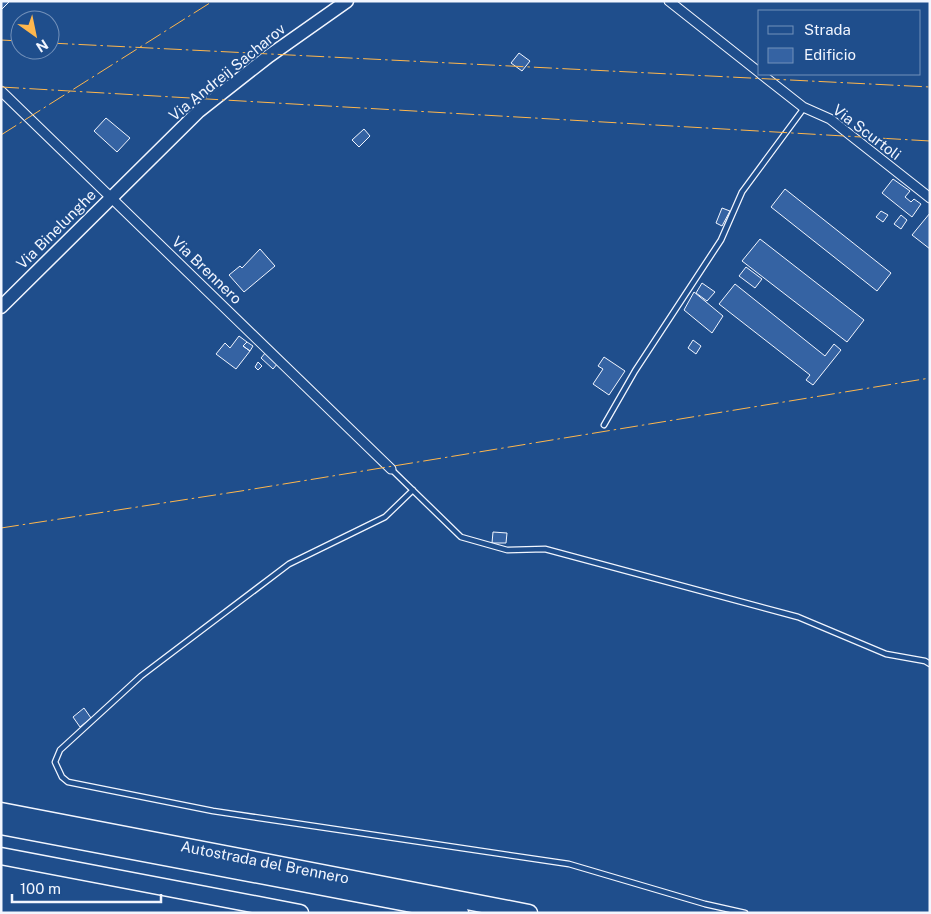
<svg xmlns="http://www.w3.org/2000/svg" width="931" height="914" viewBox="0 0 931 914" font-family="'Public Sans',sans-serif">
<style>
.building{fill:#3563a3;stroke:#f2f6ff}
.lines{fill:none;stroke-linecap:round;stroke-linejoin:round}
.lane-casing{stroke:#f2f6ff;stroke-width:7}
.street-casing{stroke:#f2f6ff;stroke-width:11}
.secondary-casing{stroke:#f2f6ff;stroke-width:15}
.highway-casing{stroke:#f2f6ff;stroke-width:19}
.lane{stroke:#1f4e8c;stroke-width:4.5}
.street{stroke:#1f4e8c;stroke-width:9}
.secondary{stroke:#1f4e8c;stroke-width:12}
.highway{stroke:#1f4e8c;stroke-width:16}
.power{stroke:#ffb74d;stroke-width:1;stroke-dasharray:18 4 2.5 4;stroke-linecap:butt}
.labels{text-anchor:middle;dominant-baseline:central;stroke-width:4;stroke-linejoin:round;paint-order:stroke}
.street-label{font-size:15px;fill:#f2f6ff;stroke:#1f4e8c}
</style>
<rect width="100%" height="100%" fill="#1f4e8c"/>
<path class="building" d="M1,1H10L1,10Z
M519,53L530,61L522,71L511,63Z
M106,118L130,138L117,152L94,131Z
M364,129L370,136L359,147L352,140Z
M893,179L910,191L905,197L911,202L914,199L921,204L912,217L882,193Z
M785,189L891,273L877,291L771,207Z
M722,208L730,211L722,226L716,223Z
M881,211L888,215L883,222L876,217Z
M930,213V249L912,235Z
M901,215L907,220L901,229L894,224Z
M760,239L864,320L847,342L742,261Z
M260,249L275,266L244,292L229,275L240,266L242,268Z
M746,267L762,279L755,288L739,276Z
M702,283L715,292L707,301L696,293Z
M735,284L825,356L834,344L841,350L813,385L806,380L810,375L719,304Z
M694,292L723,316L712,333L684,310Z
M239,336L247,342L243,346L250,351L236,369L216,354L225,343L230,348Z
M693,340L701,346L696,354L688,348Z
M247,342L253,346L250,351L243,346Z
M266,352L278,363L273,369L261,358Z
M604,357L625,371L609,395L593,384L603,369L598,366Z
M258,362L262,366L258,370L255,367Z
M493,532L507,533L506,543H492Z
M84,708L91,718L80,727L73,717Z"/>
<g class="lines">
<defs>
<path id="lane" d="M604,425L635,371L721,240L742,192L804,108
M391,469L461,537L507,550L545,549L798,617L886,654L925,661L930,664
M413,490L385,517L289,564L141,676L60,750L55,762L62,777L68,782L213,811L569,864L705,904L745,913"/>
<path id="street" d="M669,1L760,73
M761,74L803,107L830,119L930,198
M1,91L391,469"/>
<path id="secondary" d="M1,307L199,111L269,56L347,1"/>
<path id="highway" d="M1,811L529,913
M1,826L460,913
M1,856L300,913"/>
</defs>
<use href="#lane" class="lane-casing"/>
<use href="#street" class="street-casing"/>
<use href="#secondary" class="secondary-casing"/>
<use href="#highway" class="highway-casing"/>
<use href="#lane" class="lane"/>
<use href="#street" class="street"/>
<use href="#secondary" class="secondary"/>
<use href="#highway" class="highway"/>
<path class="power" d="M1,40L20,41
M50,43L930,87
M1,87L930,141
M1,135L213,1
M1,528L241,491L930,378"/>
</g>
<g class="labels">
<g class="street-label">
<text transform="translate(227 72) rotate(-39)">Via Andreij Sacharov</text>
<text transform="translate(867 132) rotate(37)">Via Scurtoli</text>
<text transform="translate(56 229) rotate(-45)">Via Binelunghe</text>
<text transform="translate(207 270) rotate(44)">Via Brennero</text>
<text transform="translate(265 862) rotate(11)">Autostrada del Brennero</text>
</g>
</g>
<rect width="931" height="914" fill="none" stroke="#f2f6ff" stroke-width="5"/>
<rect x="758" y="10" width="162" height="65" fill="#1f4e8c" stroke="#7391ba"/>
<rect x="768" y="26" width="25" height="8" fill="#1f4e8c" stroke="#7391ba"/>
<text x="804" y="35" font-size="15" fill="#f2f6ff">Strada</text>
<rect x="768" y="48" width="25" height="15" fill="#3563a3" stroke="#7391ba"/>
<text x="804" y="60" font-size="15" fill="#f2f6ff">Edificio</text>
<g transform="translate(35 35) rotate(147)"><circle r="24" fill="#1f4e8c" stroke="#7391ba"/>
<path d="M0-4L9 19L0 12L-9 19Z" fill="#ffb74d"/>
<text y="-8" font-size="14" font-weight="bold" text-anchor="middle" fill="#f2f6ff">N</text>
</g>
<path d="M12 894v8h149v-8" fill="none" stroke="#f2f6ff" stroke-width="2.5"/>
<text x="20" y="894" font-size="15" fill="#f2f6ff" stroke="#1f4e8c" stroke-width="4" paint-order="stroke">100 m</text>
</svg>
